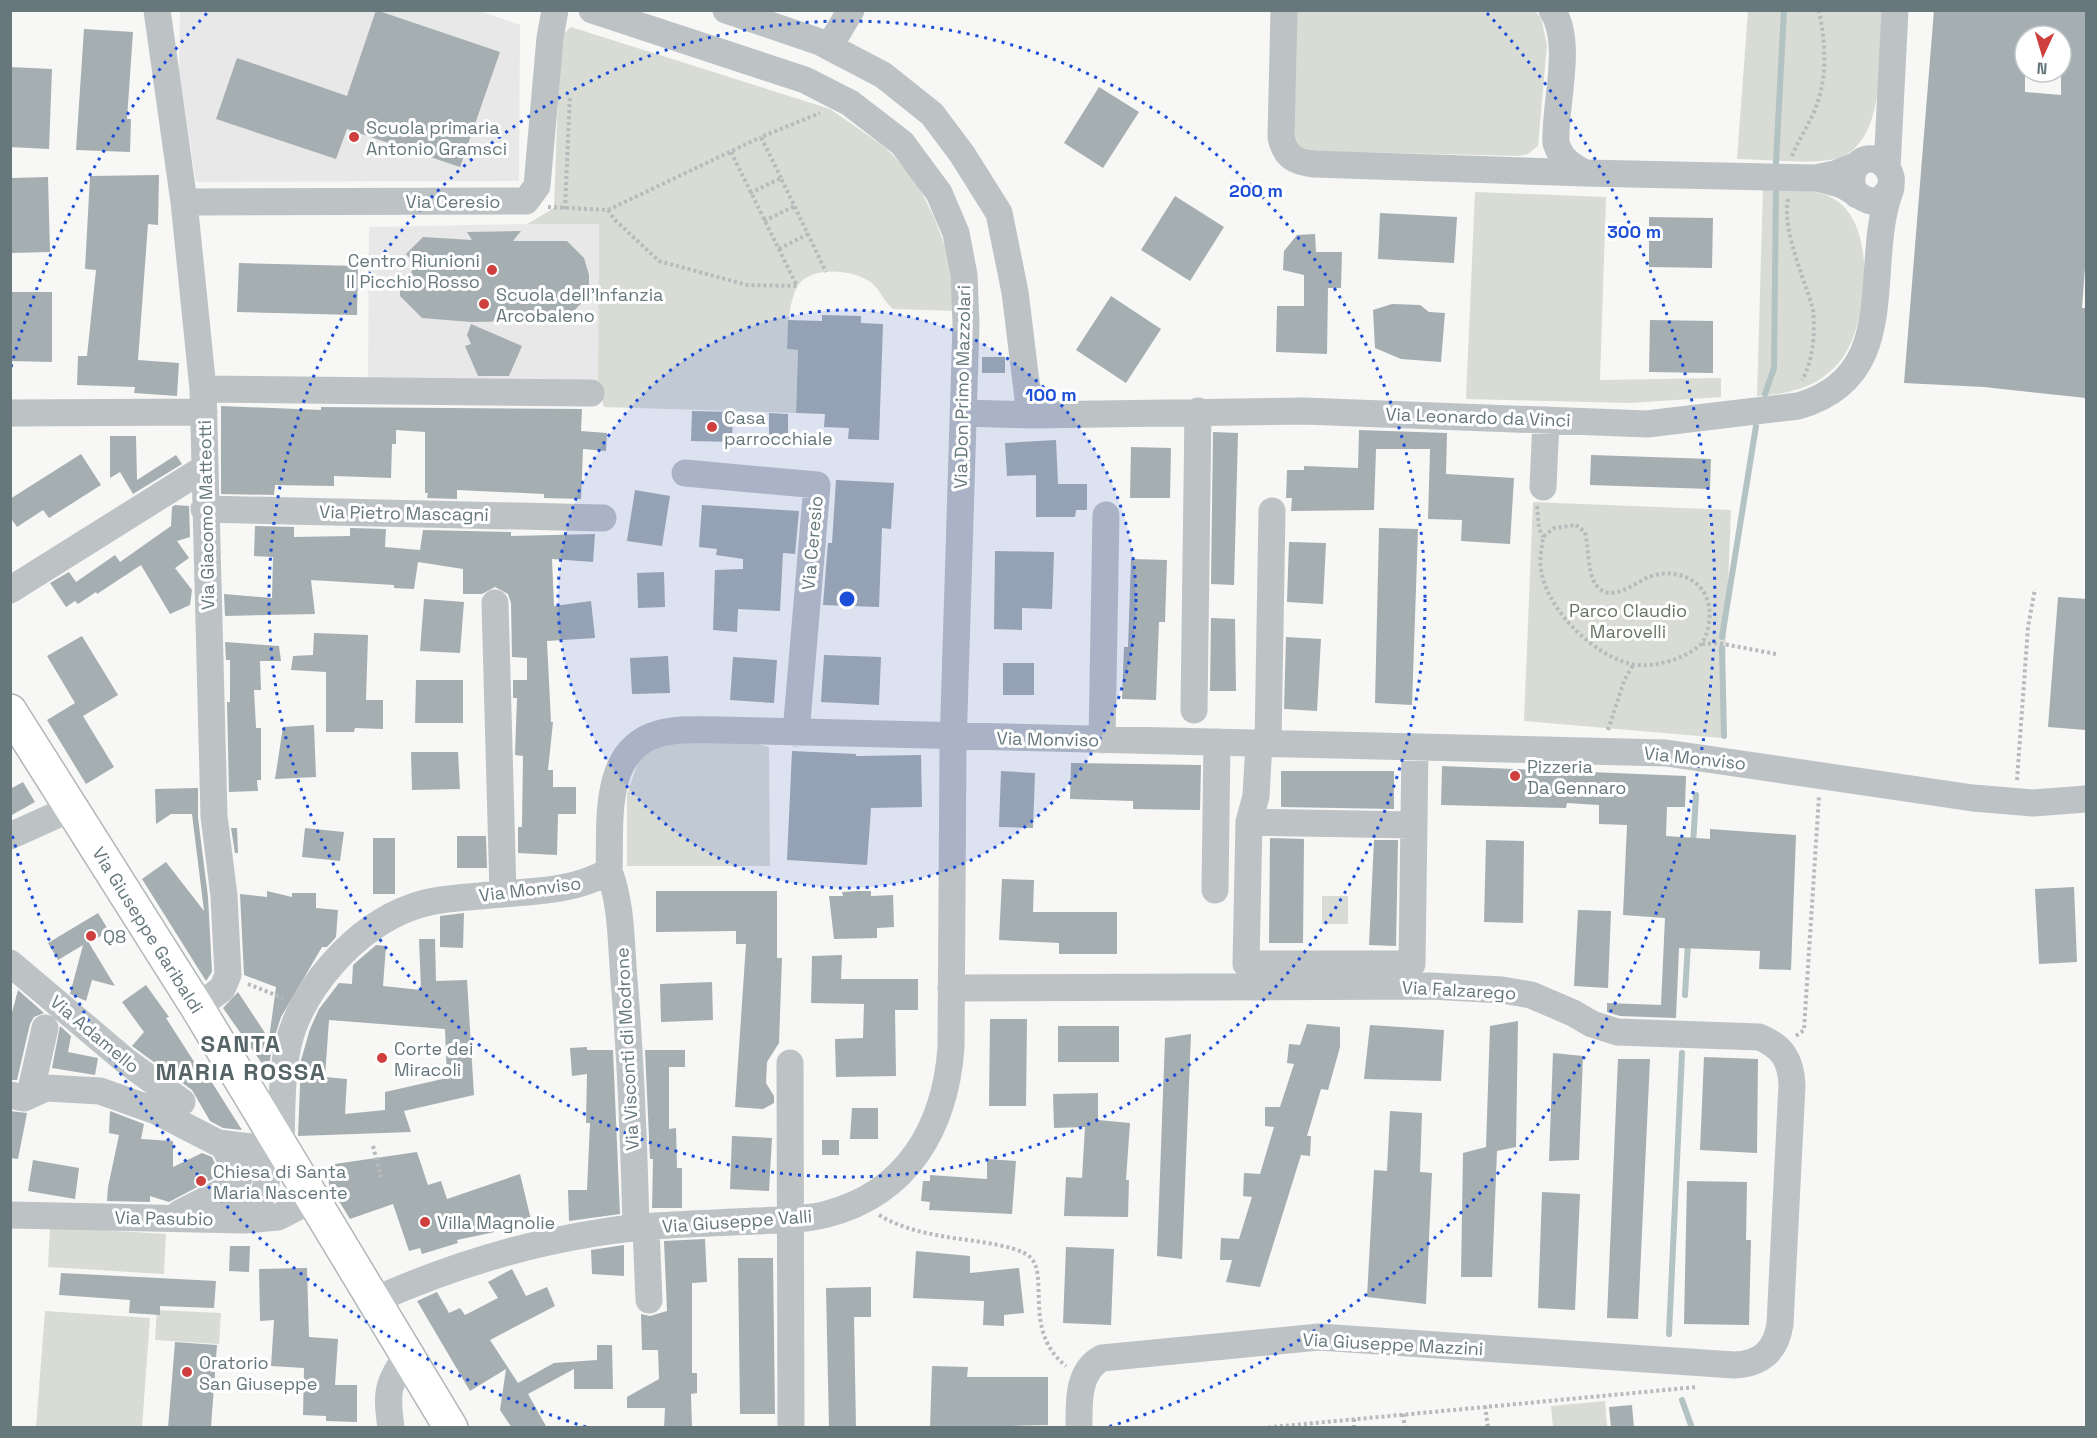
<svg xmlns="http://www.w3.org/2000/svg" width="2097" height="1438" viewBox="0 0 2097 1438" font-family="'Space Grotesk',sans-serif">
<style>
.built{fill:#e8e8e8}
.green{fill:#d8dcd4}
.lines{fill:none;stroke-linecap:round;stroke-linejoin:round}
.stream{stroke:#b3c2c2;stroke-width:6}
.building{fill:#a5aeb1;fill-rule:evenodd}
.major-casing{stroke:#b1b7b8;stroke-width:36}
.path{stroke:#b7bbbc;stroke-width:4;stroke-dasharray:3 3;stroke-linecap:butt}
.minor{stroke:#bdc2c4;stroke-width:27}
.major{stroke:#fff;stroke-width:33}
.ring{fill:none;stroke:#1d4ed8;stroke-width:3;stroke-dasharray:3 6}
.poi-dot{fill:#cf3f3d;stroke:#fff;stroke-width:2}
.labels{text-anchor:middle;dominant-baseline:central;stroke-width:6;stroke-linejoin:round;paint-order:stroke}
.poi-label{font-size:18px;fill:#66787c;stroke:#fff;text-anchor:start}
.street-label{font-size:18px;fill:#66787c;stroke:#fff}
.park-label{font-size:18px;fill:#6b7564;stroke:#fff}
.district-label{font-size:24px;font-weight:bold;letter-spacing:1.5px;fill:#576468;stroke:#fff}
.centre{fill:#1d4ed8;stroke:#fff;stroke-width:3}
.ring-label{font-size:18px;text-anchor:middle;font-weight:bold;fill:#1d4ed8;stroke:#fff;stroke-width:6;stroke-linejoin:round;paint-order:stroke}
</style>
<rect width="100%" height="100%" fill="#f7f7f5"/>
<path class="built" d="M180,11H480L520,25L519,181L196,182L179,72Z
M526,224H599L598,382L368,381L369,227Z"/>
<path class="green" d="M1293,11H1535L1541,18L1547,45L1538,146L1528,154L1519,156L1312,151L1297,146L1293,141Z
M1748,11H1882C1879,53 1888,146 1835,159C1807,165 1766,159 1737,159Z
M571,27L830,109L885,147L914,178L934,217L946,249L956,311L893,309C883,301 880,288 869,281C851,269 807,265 796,289C788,307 788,329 787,349L798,350L796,413L604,407L598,382L599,224H527L554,208L560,37Z
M1763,189C1786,190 1814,187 1834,199C1880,225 1868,334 1836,366C1814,389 1787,394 1757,396Z
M1475,192L1606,197L1600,380L1721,378V397L1630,403L1466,399Z
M1533,502L1731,510L1722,738L1524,721Z
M677,741L758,744L769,747L770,866H627V794L641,753Z
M1322,896H1348V924H1322Z
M50,1227L166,1234L164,1274L48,1267Z
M157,1310L221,1313L219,1344L155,1340Z
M45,1311L150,1318L142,1427H36Z
M1605,1401L1607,1427H1553L1551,1406Z"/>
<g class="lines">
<path class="stream" d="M1776,162L1784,10
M1765,394L1774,368L1776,188
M1722,637L1756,426
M1722,648L1724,736
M1693,845L1696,795
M1685,995L1688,942
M1669,1334L1682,1053
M1682,1400L1692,1428"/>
</g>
<path class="building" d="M376,10L500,52L460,167L347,129L336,159L216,119L237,58L347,96Z
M1934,10H2086V254L2082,308H2086V398L1984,387L1904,383ZM2025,36H2061V95L2025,92Z
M84,29L133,32L127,119H131L130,152L76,150Z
M10,67L52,69L49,149L10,147Z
M1099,87L1139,112L1103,168L1064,143Z
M159,175L158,225L148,224L138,360L179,363L177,396L134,393L135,387L77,385L78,356H87L96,270L85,269L90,176Z
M48,177L50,252L10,253V178Z
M1175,196L1224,227L1190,281L1141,250Z
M1380,213L1457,217L1454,263L1378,259Z
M1649,217L1713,218L1712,268L1649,267Z
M521,231L513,241H567L584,258L589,275V295L565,320L471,322L422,318L400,296V285L411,276L413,262L406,254L423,237L472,240L467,232Z
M1315,234L1316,252H1342L1341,288H1328L1327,354L1276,352L1277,306H1304V275L1283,270L1284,251L1297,235Z
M239,263L358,266L357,315L237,312Z
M10,292H52V362L10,361Z
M1111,296L1161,329L1126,383L1076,350Z
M1392,304L1420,305L1429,312L1445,313L1441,362L1401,359L1375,348L1373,310Z
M822,315L861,316V323L883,324L879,440L848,439L849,428L824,427L825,414L796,413L798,350L787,349L788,320L822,321Z
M1650,320L1713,321V373L1649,372Z
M471,324L522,346L509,376H478L465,346L471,344L467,335Z
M982,357H1005V373H982Z
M221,406L321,410V407L582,409L581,431L607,433L606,451L583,449L581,499L544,498V494L457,490V499L427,498L428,493H425V432L396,430V444H392L391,478L334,476V486L275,485L274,495L221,494Z
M692,411L733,412L732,442L691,441Z
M769,413L788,414V445H769Z
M1359,430L1447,433L1446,474L1514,478L1510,544L1461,541L1462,520L1428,519L1430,449H1376L1374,510L1291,511L1292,498H1286L1287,470H1304V466L1358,468Z
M1213,432L1238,433L1234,585L1211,584Z
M110,436H136L137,480L176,455L182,464L133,494L120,472L110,478Z
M1056,440L1058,484H1087V510H1076L1075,517H1036V475L1007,476L1005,443Z
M1131,447L1171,448L1170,498H1130Z
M81,454L101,485L49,518L43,510L17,527L10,517V499Z
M1591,455L1711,459L1710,489L1590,485Z
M836,480L894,483L891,529L882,528L879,607L823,605L828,543H832Z
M635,490L670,496L662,546L627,541Z
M175,505L189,506L190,537L177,541L189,558L175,568L192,590L190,605L170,614L141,565L97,594L96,592L78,604L75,601L66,607L50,583L69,572L76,582L115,555L120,562L171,526L172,507Z
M702,505L799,511L795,554L783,553L780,611L738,609L737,632L713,630L715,570L743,569V559L716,555L717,549L699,547Z
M255,526L294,527V537L350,536V528L386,529L385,547L420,550L423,530L511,532V536L595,534L593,562L552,559L554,606L591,601L595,638L547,641L551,722H553L548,770H553V787H576V814H558L557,855L518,853V827H522L523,756L515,755L517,698H513V680H527V658L512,657L511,603L508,594L495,587L482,594H463V569L418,562L414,589L394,588V585L311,580L315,614L225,616L224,594L272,598L273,557L254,556Z
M1379,528L1418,529L1412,705L1375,703Z
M1289,542L1326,543L1323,604L1287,602Z
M995,551L1054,552L1052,609L1022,608V630L994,629Z
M1131,559L1167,560L1165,622H1159L1156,700L1122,699L1124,647H1128Z
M664,572L665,607L638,608L637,573Z
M2058,597L2086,599V730L2048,727Z
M424,599L464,602L460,653L420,651Z
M1211,618L1235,619L1236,691H1210Z
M314,633L368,635L366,700H383V729L355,728L354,732H326V672L291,670L293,656L313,655Z
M82,636L118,695L83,716L114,767L86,784L47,720L75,703L47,656Z
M1286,637L1321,639L1317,711L1284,709Z
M225,642L279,646L281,661H260L261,690H254L256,728H261V780H257L258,791L229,792L227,702H230V660H226Z
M824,655L881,657L879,705L821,702Z
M668,656L670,693L632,694L630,658Z
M733,657L777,660L774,703L730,700Z
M1003,663H1034V695H1003Z
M416,680H463V723H415Z
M314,725L316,777L275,779L283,727Z
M792,751L856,754V756L921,755L922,807L871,808L867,865L787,860Z
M411,752H458L460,789L412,790Z
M1071,763L1201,765L1200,810L1133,809V801L1070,799Z
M1442,766L1686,776L1685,807H1667L1666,836L1710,839V829L1796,835L1791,970L1759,969L1760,951L1679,948L1676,1018L1620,1016L1607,1012V1003L1661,1005L1665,918L1623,915L1627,825L1599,824V805L1567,803L1566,808L1441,805Z
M1001,771L1035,773L1033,828L999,827Z
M1281,771H1394V809L1281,807Z
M23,782L35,802L10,816V789Z
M198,788V818L208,897L212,972L206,981L142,879L166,862L204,911L192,814H171L156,824L155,789Z
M231,828H237L238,853H235Z
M305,828L344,832L340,861L302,857Z
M457,836H486L487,868H457Z
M373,838H395V894H373Z
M1270,838L1304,839L1303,943H1269Z
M1374,840H1398L1396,946L1369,945Z
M1486,840L1524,841L1523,923L1484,922Z
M1002,879L1034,880L1033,912H1117V954H1059V943L999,940Z
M2074,887L2077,962L2039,964L2035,889Z
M267,891L292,897V893H316V908L338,910L336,937L327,947H322L281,1017L273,1042L268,1072L223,1008L238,992L269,1039L276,987L244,975L240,894L267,897Z
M656,891H777V958H782L779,1043L767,1062L766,1083L774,1096V1103L763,1109L735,1107L746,944H736V931L656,932Z
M857,891H871V896L893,895L894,927L877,928V938L834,939L829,896H843L842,892Z
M1578,910L1611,911L1608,988L1574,986Z
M98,913L109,931L89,943L115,986L92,980L86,1001L70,994L83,945L58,960L48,943Z
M464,913L463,948L440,947V916Z
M419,939H435L436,981L467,980L474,1095L404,1111L411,1132L298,1136L301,1060L310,1029L319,1009L339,983L352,984L353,965L376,945L386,946L383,986L421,990ZM329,1020L445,1029L447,1078L385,1092V1110L345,1114L347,1079L325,1077Z
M842,955L841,979H918V1010H895L896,1076L836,1077L835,1039L863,1038L864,1004L811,1003L812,956Z
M712,982L713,1020L661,1022L660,984Z
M146,985L169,1017L166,1018L202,1074L204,1070L242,1130L223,1128L210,1121L192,1090L132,1046L144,1032L122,1002Z
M18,990L44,1013L34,1017L30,1024L17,1080H10V1020Z
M990,1019H1027L1026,1106H989Z
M1518,1021L1516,1147L1497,1151L1492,1277H1461L1463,1153L1486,1147L1490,1026Z
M1307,1024L1340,1027V1047L1328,1090L1321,1089L1307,1136H1311L1310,1156L1301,1155L1260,1287L1226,1282L1232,1260H1220L1221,1238L1239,1239L1252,1197L1243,1196L1244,1173L1260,1174L1274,1127L1265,1126V1107H1280L1294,1064L1287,1063L1289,1044L1300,1045Z
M1370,1025L1444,1030L1441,1081L1364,1079Z
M60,1026L71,1036L68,1052L98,1058L95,1075L52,1068Z
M1058,1026H1119V1062H1058Z
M1191,1034L1182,1259L1157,1256L1165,1038Z
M587,1047V1050H613L620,1214L569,1221L568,1190H587L590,1123H586L587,1074L572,1076L570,1048Z
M645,1050H685V1067H669V1129L676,1128L677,1168H682V1208H652L653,1159H650Z
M1553,1053L1583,1056L1579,1160L1549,1161Z
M1704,1057L1758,1059L1757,1153L1700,1150Z
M1618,1059H1650L1638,1319L1607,1318Z
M1098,1093V1120L1130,1123L1126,1180H1129L1128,1217L1064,1216L1066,1177L1082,1178L1085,1127L1054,1128L1053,1094Z
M852,1108H878V1139H850Z
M10,1111L27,1113L18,1159L10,1158Z
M110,1111L144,1124L141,1139L173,1141V1167L202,1153L212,1157L220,1175L169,1202L150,1196V1202L107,1201L108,1187L119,1135L109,1133Z
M1390,1111L1422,1113L1420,1172L1432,1173L1426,1304L1367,1297L1374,1170L1387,1171Z
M732,1136L772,1138L769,1191L730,1189Z
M822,1140H839V1155H822Z
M417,1152L428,1185L441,1181L447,1199L520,1174L532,1224L457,1240L458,1243L422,1254L420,1248L409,1251L393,1204L350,1219L329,1185L328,1165Z
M987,1159L1016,1161L1012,1214L929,1210L930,1202L921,1201L923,1181H930V1175L987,1179Z
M33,1160L79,1168L75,1199L28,1191Z
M1687,1181L1747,1182L1746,1240H1751L1749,1325L1684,1324Z
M1542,1192L1580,1194L1575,1310L1538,1308Z
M705,1239L707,1282L692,1283V1373H697V1393L691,1394L692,1428H664L665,1408H627V1397L659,1379L658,1350H642L641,1314L650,1316L667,1311L664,1241Z
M624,1245V1276L592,1274L591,1250Z
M230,1246H250L249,1272L229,1271Z
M1066,1247L1114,1249L1111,1325L1063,1323Z
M916,1251L970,1256V1273L1019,1268L1024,1313L1004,1315V1326L983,1325L984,1301L913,1298Z
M738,1258H773L775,1414H740Z
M307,1268L309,1337L338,1339L335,1385H357V1422L326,1421V1416L303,1415L304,1368L271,1366L274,1320L260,1321L259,1269Z
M512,1269L526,1296L547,1287L555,1306L490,1340L518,1383L554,1363L597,1360V1345H612L613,1389H574V1369L528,1394L547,1428H512L500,1410L506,1369L470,1391L417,1301L437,1292L449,1313L460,1308L465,1315L498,1298L488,1282Z
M61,1273L216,1281L214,1308L160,1306V1315L129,1313L130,1300L59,1295Z
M871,1287V1317H854L856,1428H829L826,1288Z
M175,1342L217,1345L211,1427L168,1428Z
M932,1366L968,1367L967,1377H1048V1425L930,1428Z
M1632,1405L1634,1428H1611L1609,1407Z"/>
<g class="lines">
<defs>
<path id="major" d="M10,711L197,1007L451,1428"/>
</defs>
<use href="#major" class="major-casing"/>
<path class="path" d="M1792,156C1799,138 1811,122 1817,104C1828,73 1825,42 1819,10
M781,178L761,137L820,113
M750,193L781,178L826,272
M1788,199C1782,230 1804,278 1813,309C1815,333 1814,359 1802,380
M548,207L608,210L761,137
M565,209L570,95
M608,210L614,219L659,261L747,285L797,286L731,152
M764,221L795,206
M779,249L808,234
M1537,506L1539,528L1543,537
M1576,525L1585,532C1589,547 1587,572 1596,585C1610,604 1634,583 1649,577C1675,567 1704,579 1709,606C1711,618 1708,637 1700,645C1685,659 1651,669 1631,664C1593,655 1546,609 1541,569C1539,559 1542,548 1543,537L1554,528Z
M1702,644L1718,643L1776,654
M1608,730L1624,681L1633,665
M2017,780L2028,627L2035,589
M248,984L283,998
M1796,1036L1804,1030L1819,796
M194,1083L204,1067
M373,1146L381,1177
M879,1215C897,1226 916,1231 936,1235C957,1240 1015,1243 1030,1257C1050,1276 1022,1331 1066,1366
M1485,1406L1488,1428
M1403,1414L1405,1428
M1262,1428L1697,1387
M1354,1428V1418"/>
<path class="minor" d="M157,10L184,202L203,389L214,816L224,896L228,975L222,989L197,1007
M726,10L820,42L883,75L932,114L962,154L999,213L1015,292L1030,415
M1284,10L1281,137C1285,157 1295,162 1314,164L1585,173C1570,165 1561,159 1556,143C1554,105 1574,42 1552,10
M829,47L851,10
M1887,168L1895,10
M1585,173L1815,178L1835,174L1857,165
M1816,178C1825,180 1834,182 1842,185C1857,191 1871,212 1886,194C1891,189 1892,183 1891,177C1890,171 1886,166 1881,162C1859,149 1843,178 1857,195
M184,202L526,201L537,186L550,38L555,10
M203,389L591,393
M10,413L204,412
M965,413L1030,415L1304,411L1647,424L1798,406C1905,376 1861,265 1891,188
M685,473L817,485L796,733
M1543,487L1546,420
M204,509L603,518
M10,590L203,469
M495,603L503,893
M1194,710L1198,411
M1102,740L1106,515
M1259,743L1256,796L1249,822L1246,964H1412L1415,747
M1268,744L1272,511
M1249,822L1414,825
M10,836L72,808
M609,871C622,905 621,945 624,980C631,1063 634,1145 636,1228
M1215,890L1217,742
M10,963L127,1062L182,1102
M951,988L1431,986L1502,990L1531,995L1573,1013L1592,1024L1617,1032L1759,1037C1782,1046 1791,1060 1792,1085L1780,1324C1776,1351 1761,1364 1734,1365L1319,1337L1102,1358C1077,1371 1079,1403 1079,1428
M790,1063L791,1428
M30,1094L45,1028
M10,1095L24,1098L46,1088L100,1091L156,1111L218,1143L284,1151
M281,1146C282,1113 281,1077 288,1045C302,987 356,927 412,907C434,899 457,898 480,896C522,891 571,894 609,871C611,825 601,750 658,734C678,728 699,730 719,730L1666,753L1973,798L2033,803L2086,799
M225,1148L257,1152C264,1165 270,1177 264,1192C252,1224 207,1213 180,1213L237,1184L235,1179L239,1178Z
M10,1215L244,1220L278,1217L313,1199
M646,1228L649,1300
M375,1300C444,1269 521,1245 596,1233C648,1224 702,1224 755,1221C779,1220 804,1220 827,1214C908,1193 945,1127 951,1048L953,747L966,324L964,275L956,233L939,193L902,143L850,103L805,80L592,10
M391,1428C386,1390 387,1387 407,1354"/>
<use href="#major" class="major"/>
</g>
<circle cx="847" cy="599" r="289" fill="#1d4ed8" fill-opacity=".12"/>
<g class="ring">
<circle cx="847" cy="599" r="289"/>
<circle cx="847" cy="599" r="578"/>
<path d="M586 1427A868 868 0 0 1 11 831M11 367A868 868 0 0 1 207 13M1487 13A868 868 0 0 1 1108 1427"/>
</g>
<g class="poi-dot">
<circle cx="354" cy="137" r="6"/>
<circle cx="492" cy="270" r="6"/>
<circle cx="484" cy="304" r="6"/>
<circle cx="712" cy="427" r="6"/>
<circle cx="1515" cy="776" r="6"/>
<circle cx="91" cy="936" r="6"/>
<circle cx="382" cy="1058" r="6"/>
<circle cx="201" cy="1181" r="6"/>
<circle cx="425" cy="1222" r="6"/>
<circle cx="187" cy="1372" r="6"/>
</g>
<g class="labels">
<g class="poi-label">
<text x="366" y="127">Scuola primaria<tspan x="366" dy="21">Antonio Gramsci</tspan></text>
<text x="480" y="260" text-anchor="end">Centro Riunioni<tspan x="480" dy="21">Il Picchio Rosso</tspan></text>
<text x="496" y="294">Scuola dell'Infanzia<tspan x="496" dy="21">Arcobaleno</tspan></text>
<text x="724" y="417">Casa<tspan x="724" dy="21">parrocchiale</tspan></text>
<text x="1527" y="766">Pizzeria<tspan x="1527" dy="21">Da Gennaro</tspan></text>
<text x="103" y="936">Q8</text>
<text x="394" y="1048">Corte dei<tspan x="394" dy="21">Miracoli</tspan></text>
<text x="213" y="1171">Chiesa di Santa<tspan x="213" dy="21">Maria Nascente</tspan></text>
<text x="437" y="1222">Villa Magnolie</text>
<text x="199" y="1362">Oratorio<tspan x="199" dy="21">San Giuseppe</tspan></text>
</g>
<g class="street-label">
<text x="453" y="201">Via Ceresio</text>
<text transform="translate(962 387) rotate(-89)">Via Don Primo Mazzolari</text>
<text transform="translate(1478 417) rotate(2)">Via Leonardo da Vinci</text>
<text transform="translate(404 513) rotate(1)">Via Pietro Mascagni</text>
<text transform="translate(206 515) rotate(-91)">Via Giacomo Matteotti</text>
<text transform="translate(812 543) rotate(-85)">Via Ceresio</text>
<text transform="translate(1048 739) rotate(1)">Via Monviso</text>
<text transform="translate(1695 758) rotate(6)">Via Monviso</text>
<text transform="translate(530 889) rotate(-7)">Via Monviso</text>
<text transform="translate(148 930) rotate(58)">Via Giuseppe Garibaldi</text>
<text transform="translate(1459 990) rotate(3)">Via Falzarego</text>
<text transform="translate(95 1034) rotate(40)">Via Adamello</text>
<text transform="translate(627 1049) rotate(-93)">Via Visconti di Modrone</text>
<text transform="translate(164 1218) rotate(1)">Via Pasubio</text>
<text transform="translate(737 1221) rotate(-4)">Via Giuseppe Valli</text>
<text transform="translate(1393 1344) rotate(3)">Via Giuseppe Mazzini</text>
</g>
<g class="park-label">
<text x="1628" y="610">Parco Claudio<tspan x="1628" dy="21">Marovelli</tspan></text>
</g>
<g class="district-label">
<text x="241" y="1043">SANTA<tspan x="241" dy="28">MARIA ROSSA</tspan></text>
</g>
</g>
<circle cx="847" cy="599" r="9" class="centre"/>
<g class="ring-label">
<text x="1256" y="197">200 m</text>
<text x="1634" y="238">300 m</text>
<text x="1051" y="401">100 m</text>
</g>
<rect width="2097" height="1438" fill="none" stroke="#66787c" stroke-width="24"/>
<g transform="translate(2043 54) rotate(184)"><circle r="28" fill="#ffffff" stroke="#c2c9cb" stroke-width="1.5"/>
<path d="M0-4.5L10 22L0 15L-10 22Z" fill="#cf3f3d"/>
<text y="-9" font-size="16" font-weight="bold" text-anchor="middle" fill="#66787c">N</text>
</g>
</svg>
